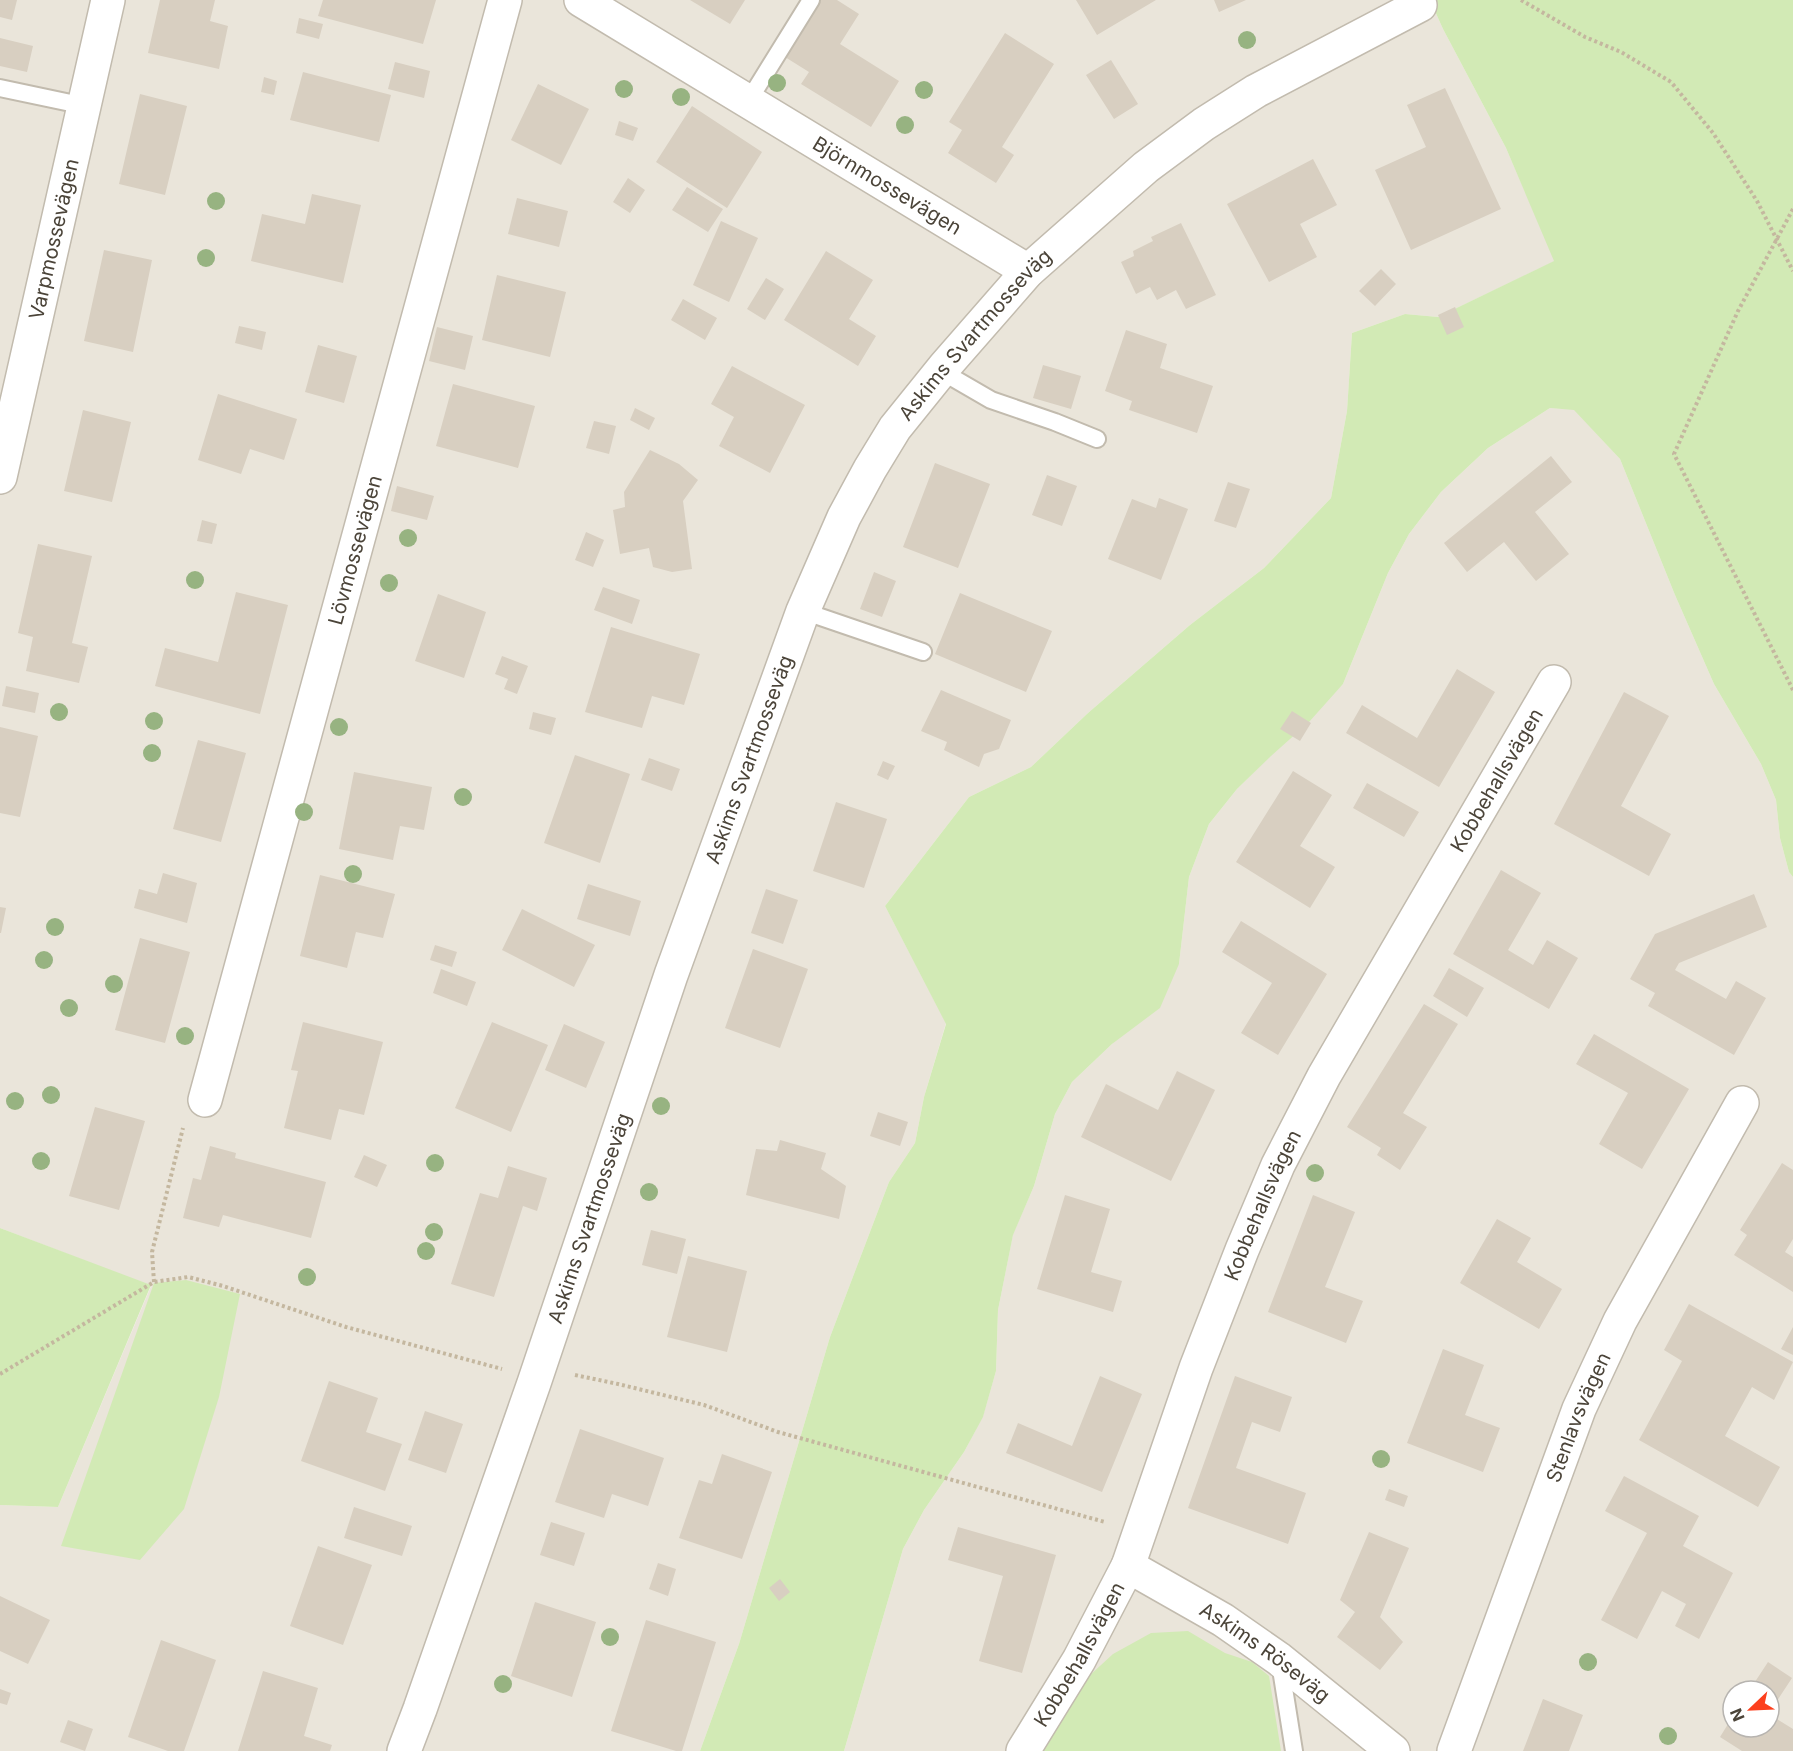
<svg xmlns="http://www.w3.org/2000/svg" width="1793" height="1751" viewBox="0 0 1793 1751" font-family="Inter,sans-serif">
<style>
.residential{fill:#eae5da;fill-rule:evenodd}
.green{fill:#d2eab5}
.building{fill:#d8cfc1}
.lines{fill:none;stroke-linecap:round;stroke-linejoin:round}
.service-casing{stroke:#c2bbae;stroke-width:20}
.minor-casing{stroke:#c2bbae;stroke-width:36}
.path{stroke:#c4b79f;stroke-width:4;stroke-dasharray:3 3;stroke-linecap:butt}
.service{stroke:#fff;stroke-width:16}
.minor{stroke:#fff;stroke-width:33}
.tree{fill:#97b381}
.labels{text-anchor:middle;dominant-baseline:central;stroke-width:4.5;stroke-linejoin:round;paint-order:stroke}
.street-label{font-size:20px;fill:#4b4439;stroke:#fff}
</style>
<rect width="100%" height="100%" fill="#f6f3ec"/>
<path class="residential" d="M0,0H1430L1443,29L1506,148L1555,261L1438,317L1405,314L1352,333L1347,411L1331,498L1264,568L1190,625L1088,713L1031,767L969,797L885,906L946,1023L924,1097L915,1143L889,1182L830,1337L739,1644L700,1751H0V1505L58,1507L151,1286L0,1228Z
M1550,408L1574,409L1620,459L1675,595L1714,684L1761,764L1776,800L1780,838L1789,872L1793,877V1751H844L903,1549L924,1510L964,1452L983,1416L996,1371L998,1310L1013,1234L1034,1186L1055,1114L1072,1082L1112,1044L1179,964L1189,877L1209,824L1237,789L1343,684L1388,573L1409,534L1441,492L1488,448ZM1733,1691H1769V1727H1733Z"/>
<path class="green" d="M1430,0H1793V877L1789,872L1780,838L1776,800L1761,764L1714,684L1675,595L1620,459L1574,410L1550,408L1488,448L1441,492L1409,534L1388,573L1343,684L1309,722L1271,756L1237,789L1209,824L1189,877L1179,964L1160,1008L1112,1044L1072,1082L1055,1114L1034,1186L1013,1235L998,1310L996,1371L983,1417L964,1452L924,1510L903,1549L844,1751H700L739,1644L830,1337L889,1182L915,1143L924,1097L946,1024L885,906L969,797L1031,767L1088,713L1190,625L1264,568L1331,498L1347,411L1352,333L1405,314L1438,317L1554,261L1506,148L1443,29Z
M0,1228L151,1285L58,1507L0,1505Z
M186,1280L240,1294L219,1397L184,1509L140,1560L61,1546L154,1283Z
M1188,1631L1225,1653L1252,1662L1269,1676L1281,1751H1039L1077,1687L1113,1654L1151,1633Z"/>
<path class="building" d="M0,0H17L12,20L0,17Z
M160,0H215L210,21L228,26L219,69L148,53Z
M323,0H436L423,44L318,16Z
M690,0H745L730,24Z
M819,0H837L859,14L840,44L899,81L871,127L801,84L809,72L785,57Z
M1076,0H1156L1097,35Z
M1214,0H1246L1219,12Z
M299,18L323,24L319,39L296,33Z
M1005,33L1054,64L1002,147L1014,155L996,183L948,153L962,130L949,122Z
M0,38L33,46L27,72L0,66Z
M1111,60L1138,104L1114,119L1086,75Z
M395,62L430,71L424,98L388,89Z
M303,72L391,95L379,142L290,120Z
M264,77L277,81L274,95L261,92Z
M538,84L589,109L561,165L511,140Z
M1445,88L1501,209L1411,250L1375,170L1426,147L1407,105Z
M140,94L187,106L165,195L119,184Z
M692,106L762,152L727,208L656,162Z
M619,121L638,128L633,141L615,135Z
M1313,159L1337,205L1300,224L1317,257L1269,282L1227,204Z
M628,178L645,190L630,213L613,202Z
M687,187L723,209L708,232L672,210Z
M312,194L361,205L343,283L251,261L262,214L305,224Z
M517,198L568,211L559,247L508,234Z
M721,221L758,238L729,302L693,285Z
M1181,223L1216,295L1186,309L1176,290L1157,300L1150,287L1136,294L1121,262L1134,256L1133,251L1153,241L1151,237Z
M104,250L152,260L133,352L84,341Z
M826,251L873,280L849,319L876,336L858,366L784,320Z
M1381,269L1396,284L1375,306L1359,291Z
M497,275L566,292L550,357L482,340Z
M766,278L784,289L765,320L747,309Z
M683,299L717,318L705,340L671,320Z
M1455,307L1464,327L1447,335L1438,315Z
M239,326L266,332L262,350L235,343Z
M437,327L473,336L465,370L429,361Z
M1126,330L1167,344L1160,368L1213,386L1197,433L1129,410L1132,401L1105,391Z
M318,345L357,356L344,403L305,392Z
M1043,365L1081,376L1071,409L1033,398Z
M732,366L805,405L770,473L719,446L734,417L711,404Z
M453,384L535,406L518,468L436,446Z
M218,394L297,419L284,460L250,449L241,474L198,460Z
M635,408L655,418L649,430L630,420Z
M83,410L131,422L112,502L64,491Z
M594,421L616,426L609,454L586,448Z
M650,450L679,464L698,480L683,501L692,569L672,572L653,567L649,548L620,554L613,510L625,507L624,492Z
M1551,456L1572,482L1535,512L1569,554L1536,581L1504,542L1467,572L1444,543Z
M935,463L990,484L958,568L903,547Z
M1047,475L1077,486L1062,526L1032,515Z
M1228,482L1250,489L1236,528L1214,521Z
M397,486L434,496L427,520L391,511Z
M1159,498L1188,509L1161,580L1108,559L1132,499L1156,508Z
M202,520L217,524L212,544L197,541Z
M586,532L604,540L593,567L575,560Z
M38,544L92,556L72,643L88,647L79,683L26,671L33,637L18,633Z
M874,572L896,581L882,617L860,609Z
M603,587L640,600L632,624L594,610Z
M236,592L288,605L260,714L155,686L165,648L218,662Z
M960,593L1052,631L1026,692L935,654Z
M438,594L486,612L464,678L415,661Z
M611,627L700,654L684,705L652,696L642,728L585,712Z
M502,656L528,666L517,694L504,689L508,679L495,674Z
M1457,669L1495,692L1439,787L1346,733L1362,705L1417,738Z
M6,686L39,693L35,713L2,706Z
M941,690L1011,720L999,749L984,754L979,767L944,750L947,742L921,731Z
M1624,692L1669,716L1621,806L1671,834L1649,876L1554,824Z
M1292,711L1311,723L1300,741L1280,729Z
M533,712L556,718L551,735L529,729Z
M0,727L38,736L20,817L0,813Z
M198,740L246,753L221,842L173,829Z
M575,755L630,774L600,863L544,843Z
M649,758L680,769L672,791L641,780Z
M883,761L895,766L888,780L877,775Z
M1293,771L1332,795L1300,846L1335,867L1310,908L1236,862Z
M354,772L432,787L424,830L400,826L393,860L339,849Z
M1367,783L1419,812L1404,837L1353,808Z
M836,802L887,819L864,888L813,871Z
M1501,870L1541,893L1508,950L1533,965L1547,940L1578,958L1549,1009L1453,954Z
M163,873L197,883L187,923L134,908L139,889L157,894Z
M320,875L395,894L383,938L356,932L347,968L300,956Z
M588,884L641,901L630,936L577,919Z
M766,889L798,900L783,944L751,933Z
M1754,894L1767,927L1679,963L1675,970L1726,999L1736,981L1766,998L1734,1055L1648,1006L1655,993L1630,979L1655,934Z
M0,907L6,908L1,933H0Z
M522,909L595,945L574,987L502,950Z
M1241,921L1327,974L1278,1055L1241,1033L1272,983L1222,952Z
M140,938L190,952L165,1043L115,1030Z
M435,945L457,952L452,967L430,960Z
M753,949L808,969L780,1048L725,1028Z
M1449,968L1484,988L1467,1017L1433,996Z
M441,969L476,982L467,1006L433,993Z
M1424,1004L1458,1024L1403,1113L1427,1127L1400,1170L1377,1155L1381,1148L1347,1127Z
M303,1022L383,1042L364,1115L339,1109L331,1140L284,1128L298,1071L291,1070Z
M492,1022L548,1045L511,1132L455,1108Z
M564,1024L605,1042L586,1088L545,1070Z
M1594,1034L1689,1089L1642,1169L1599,1144L1628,1093L1576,1064Z
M1177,1071L1215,1090L1171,1181L1081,1137L1106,1084L1158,1110Z
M95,1107L145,1121L119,1210L69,1196Z
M878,1112L908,1122L900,1146L870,1136Z
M780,1140L826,1153L821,1169L846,1186L839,1219L746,1195L756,1149L777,1151Z
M210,1146L236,1153L235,1158L326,1182L311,1238L223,1215L219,1227L183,1218L193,1178L201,1180Z
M364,1155L387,1165L377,1187L354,1177Z
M1782,1163L1793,1170V1239L1785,1252L1793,1257V1292L1734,1255L1747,1235L1740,1230Z
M508,1166L547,1178L537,1211L523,1206L494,1297L451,1284L480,1193L498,1198Z
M1065,1195L1110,1209L1091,1272L1122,1281L1113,1312L1037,1289Z
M1313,1195L1355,1212L1325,1287L1363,1301L1346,1343L1268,1312Z
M1497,1219L1531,1238L1517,1262L1562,1289L1539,1329L1460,1283Z
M651,1230L686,1239L677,1274L642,1265Z
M688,1256L747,1271L727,1352L667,1337Z
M1689,1304L1793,1362L1774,1400L1752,1387L1725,1436L1780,1467L1758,1507L1639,1440L1682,1361L1664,1350Z
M1793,1327V1355L1781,1349Z
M1443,1349L1484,1365L1465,1415L1500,1428L1483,1472L1407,1443Z
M1100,1376L1142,1394L1102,1492L1006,1453L1018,1423L1072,1446Z
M1235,1376L1292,1397L1280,1432L1252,1422L1236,1468L1306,1493L1288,1544L1188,1508Z
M329,1381L378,1398L366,1432L402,1444L385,1491L301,1461Z
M425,1411L463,1424L446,1473L408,1460Z
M580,1429L664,1458L648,1506L612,1494L604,1518L555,1502Z
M722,1454L772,1472L742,1559L679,1538L699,1480L712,1484Z
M1624,1476L1699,1516L1683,1546L1733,1573L1699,1639L1675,1626L1686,1604L1662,1591L1637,1639L1601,1620L1647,1533L1605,1511Z
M1389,1489L1408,1496L1404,1507L1385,1500Z
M354,1507L412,1526L402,1556L344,1538Z
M551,1522L585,1533L574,1566L540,1555Z
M958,1527L1056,1555L1022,1673L979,1661L1003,1576L948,1560Z
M1369,1532L1409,1548L1380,1617L1403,1642L1380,1670L1337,1637L1355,1612L1340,1600Z
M318,1546L372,1565L343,1645L290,1626Z
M658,1563L676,1569L668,1596L649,1589Z
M780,1579L790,1592L779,1601L769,1588Z
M0,1596L50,1620L28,1664L0,1651Z
M535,1602L596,1622L572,1697L511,1676Z
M646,1620L716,1642L682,1751H676L611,1731Z
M161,1640L216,1660L184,1751H168L128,1737Z
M1768,1662L1792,1678L1769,1713V1691H1749Z
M263,1671L318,1688L304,1736L332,1745L330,1751H238Z
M0,1689L11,1693L7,1705L0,1703Z
M1543,1699L1583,1715L1569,1751H1523Z
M1769,1714L1793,1729V1751H1742L1720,1737L1733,1716V1727H1769Z
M68,1720L93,1729L85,1751L60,1742Z"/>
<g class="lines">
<defs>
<path id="service" d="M0,88L85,106
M749,100L811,0
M941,371L991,400L1055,422L1097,439
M803,611L923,652
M1280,1663L1294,1751"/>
<g id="minor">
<path id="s1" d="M581,0L1028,271"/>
<path id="s2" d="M0,477L108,0"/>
<path id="s3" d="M205,1100L505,0"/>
<path id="s4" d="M1128,1566L1223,1620L1279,1659L1393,1751"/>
<path id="s5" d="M404,1751L420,1709L534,1383L671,975L803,611L844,517L870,469L895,428L945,366L1028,271L1146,167L1204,124L1256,91L1420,5L1418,0"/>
<path id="s6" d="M1023,1751L1079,1660L1128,1566L1196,1368L1242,1250L1278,1165L1324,1076L1554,682"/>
<path id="s7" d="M1454,1751L1579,1409L1620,1321L1742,1103"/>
</g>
</defs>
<use href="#service" class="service-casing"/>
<use href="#minor" class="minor-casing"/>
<path class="path" d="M1521,0L1585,37L1621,52L1671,82L1713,133L1757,201L1793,271
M1793,209L1738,311L1674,454L1793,690
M154,1282L152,1252L183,1128
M0,1374L154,1282L188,1277L223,1286L346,1327L502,1369
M575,1375L618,1384L704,1405L778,1432L1105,1522"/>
<use href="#service" class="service"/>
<use href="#minor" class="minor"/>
</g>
<g class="tree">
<circle cx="1247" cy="40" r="9"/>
<circle cx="777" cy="83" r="9"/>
<circle cx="624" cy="89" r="9"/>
<circle cx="924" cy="90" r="9"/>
<circle cx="681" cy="97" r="9"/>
<circle cx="905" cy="125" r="9"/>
<circle cx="216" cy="201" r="9"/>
<circle cx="206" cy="258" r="9"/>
<circle cx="408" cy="538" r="9"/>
<circle cx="195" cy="580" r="9"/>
<circle cx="389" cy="583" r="9"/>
<circle cx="59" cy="712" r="9"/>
<circle cx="154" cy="721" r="9"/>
<circle cx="339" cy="727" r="9"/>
<circle cx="152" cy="753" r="9"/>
<circle cx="463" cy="797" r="9"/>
<circle cx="304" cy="812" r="9"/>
<circle cx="353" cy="874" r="9"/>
<circle cx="55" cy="927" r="9"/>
<circle cx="44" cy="960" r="9"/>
<circle cx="114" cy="984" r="9"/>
<circle cx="69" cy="1008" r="9"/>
<circle cx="185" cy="1036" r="9"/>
<circle cx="51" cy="1095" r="9"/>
<circle cx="15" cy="1101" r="9"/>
<circle cx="661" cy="1106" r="9"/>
<circle cx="41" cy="1161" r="9"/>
<circle cx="435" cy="1163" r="9"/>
<circle cx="1315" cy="1173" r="9"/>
<circle cx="649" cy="1192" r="9"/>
<circle cx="434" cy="1232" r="9"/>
<circle cx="426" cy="1251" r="9"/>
<circle cx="307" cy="1277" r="9"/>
<circle cx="1381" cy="1459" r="9"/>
<circle cx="610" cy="1637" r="9"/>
<circle cx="1588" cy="1662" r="9"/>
<circle cx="503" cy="1684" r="9"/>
<circle cx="1668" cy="1736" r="9"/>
</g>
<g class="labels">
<g class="street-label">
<text stroke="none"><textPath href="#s1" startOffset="358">Björnmossevägen</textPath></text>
<text stroke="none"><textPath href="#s2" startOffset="244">Varpmossevägen</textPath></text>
<text stroke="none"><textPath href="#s5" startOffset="1536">Askims Svartmosseväg</textPath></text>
<text stroke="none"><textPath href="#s3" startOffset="570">Lövmossevägen</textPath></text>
<text stroke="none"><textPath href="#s5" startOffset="1050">Askims Svartmosseväg</textPath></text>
<text stroke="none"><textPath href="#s6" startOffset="1084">Kobbehallsvägen</textPath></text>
<text stroke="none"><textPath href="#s6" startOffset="598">Kobbehallsvägen</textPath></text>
<text stroke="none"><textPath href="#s5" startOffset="564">Askims Svartmosseväg</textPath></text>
<text stroke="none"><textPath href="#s7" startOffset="356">Stenlavsvägen</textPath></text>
<text stroke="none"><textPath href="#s6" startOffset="112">Kobbehallsvägen</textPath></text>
<text stroke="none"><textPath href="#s4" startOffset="162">Askims Röseväg</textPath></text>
</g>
</g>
<g transform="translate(1751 1709) rotate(247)"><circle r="28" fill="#ffffff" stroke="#b7b4b0" stroke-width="1.5"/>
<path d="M0-4.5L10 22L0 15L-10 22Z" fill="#fc3f1d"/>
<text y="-9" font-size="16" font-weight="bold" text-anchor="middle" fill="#4b4439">N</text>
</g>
</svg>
